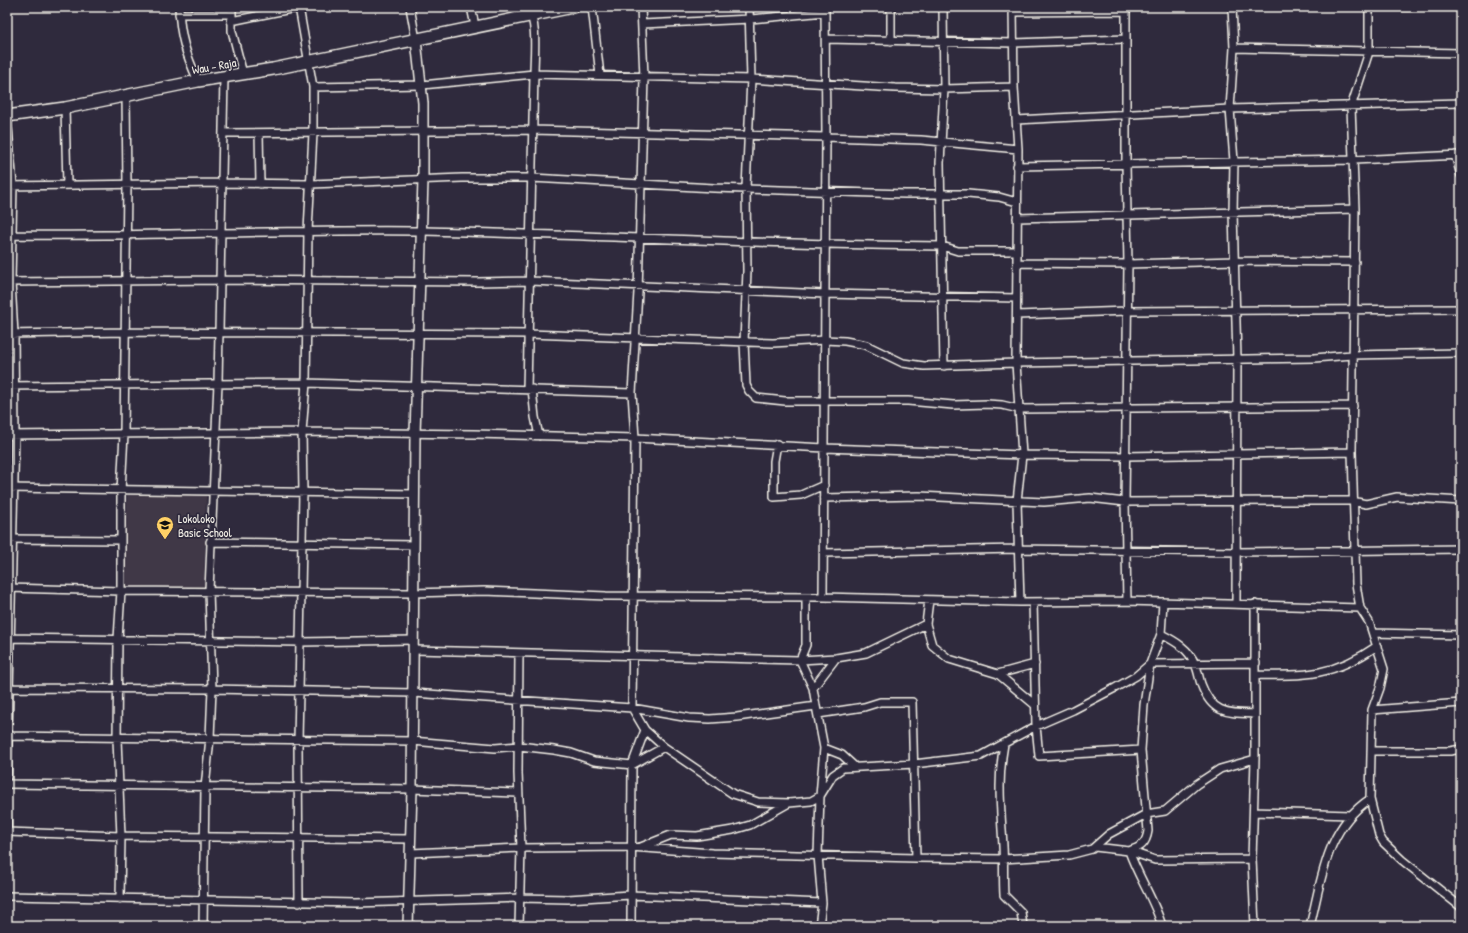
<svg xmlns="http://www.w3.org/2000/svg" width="1468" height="933" viewBox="0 0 1468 933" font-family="'Patrick Hand',sans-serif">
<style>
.built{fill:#413946}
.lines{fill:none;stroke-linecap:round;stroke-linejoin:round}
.minor-casing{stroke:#f4f1e8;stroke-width:10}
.tertiary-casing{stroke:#f4f1e8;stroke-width:12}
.primary-casing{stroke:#f4f1e8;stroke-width:14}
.minor{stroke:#2f2a3d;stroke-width:7}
.tertiary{stroke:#2f2a3d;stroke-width:9}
.primary{stroke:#2f2a3d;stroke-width:11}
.labels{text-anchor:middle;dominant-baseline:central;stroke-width:3.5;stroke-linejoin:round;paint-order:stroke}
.street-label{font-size:12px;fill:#f4f1e8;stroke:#2f2a3d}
.poi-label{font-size:12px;fill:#f4f1e8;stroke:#2f2a3d;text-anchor:start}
</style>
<rect width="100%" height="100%" fill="#2f2a3d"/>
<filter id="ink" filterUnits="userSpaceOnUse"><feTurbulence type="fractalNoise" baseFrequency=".025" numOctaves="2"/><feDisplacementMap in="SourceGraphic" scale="8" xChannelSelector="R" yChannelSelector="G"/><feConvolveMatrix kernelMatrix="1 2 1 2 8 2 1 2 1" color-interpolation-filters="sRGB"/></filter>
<g filter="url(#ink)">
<path class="built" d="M127,495H206L204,587L125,586Z"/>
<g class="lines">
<defs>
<path id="minor" d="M179,7C180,37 186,54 198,81
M232,7V31L243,74
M299,7L313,87V133L308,231L306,383L302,432L303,492L298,741L299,903
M410,7L416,40
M471,7L475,26
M592,7L600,75
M749,7L751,79L746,188L747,271L744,342L746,385L749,391L756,398L785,401H908L953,405L987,404L1002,405L1019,409L1353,406
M891,7V41
M943,7L944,89L940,163L944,366
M1013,7L1014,87L1018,149L1016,363L1022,455L1017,501L1020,602
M1126,7V164L1128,264L1125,502L1127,601
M1232,7L1234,48L1230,109L1234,161L1233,212L1237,359L1236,604
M1369,7V52L1351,107L1355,209L1352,452L1356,584L1360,608L1369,622L1384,669L1380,688L1372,710L1370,799L1379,835L1383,842L1402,860L1461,907
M1386,7H1409
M1013,12L1126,11
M179,14H231
M231,21L301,7
M642,24L751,19L825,12
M826,39L1014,43L1126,39
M1234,48L1461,53
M313,87L422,85L534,74L751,79L895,88L944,89L1014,87
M65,108L67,185
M1016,120L1230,109L1461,103
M224,133L532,130L826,137L921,140L1018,149
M259,133L260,184
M1455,155L1461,175
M1017,166L1354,160L1461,155
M7,186L221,183L311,184L462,178H532L714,188L905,194H968L999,197L1017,202
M1017,218L1355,209
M14,235C151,237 287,229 424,231C597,235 770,245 942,246L958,251H1017
M1017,263L1128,264L1235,261L1355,262
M7,282L220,280L478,282L531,281L825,294L1016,298
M1017,315L1127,311L1461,309
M7,334L125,332L529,334L773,343L825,340L845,341L866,345L903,363L924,366L1016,363L1314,358L1352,355L1461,353
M7,386L306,383L632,393
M527,389L534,74C534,53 538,26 528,7
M532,389L535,417L539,436
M7,435L302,432L474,434L635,438L825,448L1022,455L1126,456L1352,452
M777,444L774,461V497L801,495L824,485
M7,488L415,494
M824,498L919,496L1044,502L1090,498L1125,502L1280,501H1352L1366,504L1397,497L1461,501
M7,539L121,540
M210,542L414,545
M824,553L1018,549L1238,552L1461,549
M7,588L121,591L413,593L484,591L606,596L823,597L1020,602L1127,601L1360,608
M823,597L826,137L825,7
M929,600L926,624L932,645L949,659L998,674L1035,705
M1033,602L1036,726L1039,756L1141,750L1148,831C1146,844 1141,847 1129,851
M1373,633L1461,635
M1161,634C1175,641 1189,649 1195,664C1198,670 1199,678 1201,684C1212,714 1227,713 1255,714
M7,638L301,642L413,640
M414,650L800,660L836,658L866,653L926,624
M519,654L518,773L521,848L519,926
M800,660L806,645V597
M800,660L813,688L816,706
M998,674L1035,664
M1256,675C1306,676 1334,676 1377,646
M7,688L212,689L413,693L632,708L689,718L710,719L737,717L816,706L824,748L820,796L818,855L822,903L819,926
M813,688L836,658
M1372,710L1461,703
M818,714L864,707L880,702H912L916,858
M645,730L664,747L733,794L758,802L789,803L811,801L820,796L833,775L843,768L914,764L981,756L1036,726L1073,710L1115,688L1136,676L1150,664L1161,634L1163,602
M7,736L412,741L495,748L519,746L554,750L571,753L594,761L632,765L664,747
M1004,744C997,783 1001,808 1003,846C1004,862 1003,879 1004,895L1021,912L1023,926
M824,748L842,755L854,766
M1141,750L1144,705L1150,664L1256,663
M1371,751H1450L1461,749
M7,777L15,435L14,334L11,282L13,185L7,116
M7,784L412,789L518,793
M1254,812L1350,815
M7,820V832
M7,835V832L121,836L411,839
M641,847L671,835L697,836L733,830L750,825L789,803
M1095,847L1129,851L1155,860L1252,859
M1129,851C1138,877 1154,899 1162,926
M411,853L521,848L631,847L712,853L916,858L1003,859L1069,855L1092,849L1109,834L1146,814L1165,811L1197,784L1220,769L1255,759
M7,896L355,903L520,898L568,899L630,895L822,903
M120,899L121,836L117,739L118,639L121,591V491L124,434L127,185L126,96
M203,926L205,788L210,738L212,689L209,590L218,383L224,77
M631,926L632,765L645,730L632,708L635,438L632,393L638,292L644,77L641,7
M1255,926L1252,859L1255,759V604
M1310,926C1322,878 1326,828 1370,799"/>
<path id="tertiary" d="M408,926L412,789L415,434L423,180V103L416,40"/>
<path id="primary" d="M7,116L65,108L198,81L273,69L573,7"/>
</defs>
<use href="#minor" class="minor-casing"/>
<use href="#tertiary" class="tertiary-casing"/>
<use href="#primary" class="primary-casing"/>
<use href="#minor" class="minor"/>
<use href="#tertiary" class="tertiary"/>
<use href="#primary" class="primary"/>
</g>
</g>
<defs>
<symbol id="school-pin" viewBox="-11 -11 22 30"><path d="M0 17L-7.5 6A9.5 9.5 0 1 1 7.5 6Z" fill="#ffd166" stroke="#2f2a3d"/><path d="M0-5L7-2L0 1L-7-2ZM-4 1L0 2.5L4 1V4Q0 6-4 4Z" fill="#111"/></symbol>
</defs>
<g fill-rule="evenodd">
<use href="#school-pin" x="155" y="515" width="20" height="27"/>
</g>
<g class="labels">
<g class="street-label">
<text transform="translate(214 66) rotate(-10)">Wau - Raja</text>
</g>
<g class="poi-label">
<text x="178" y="518">Lokoloko<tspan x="178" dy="14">Basic School</tspan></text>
</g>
</g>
<rect width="1468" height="933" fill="none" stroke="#2f2a3d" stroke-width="24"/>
<rect x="12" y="12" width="1444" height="909" fill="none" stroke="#f4f1e8" stroke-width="1.5" filter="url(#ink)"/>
</svg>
